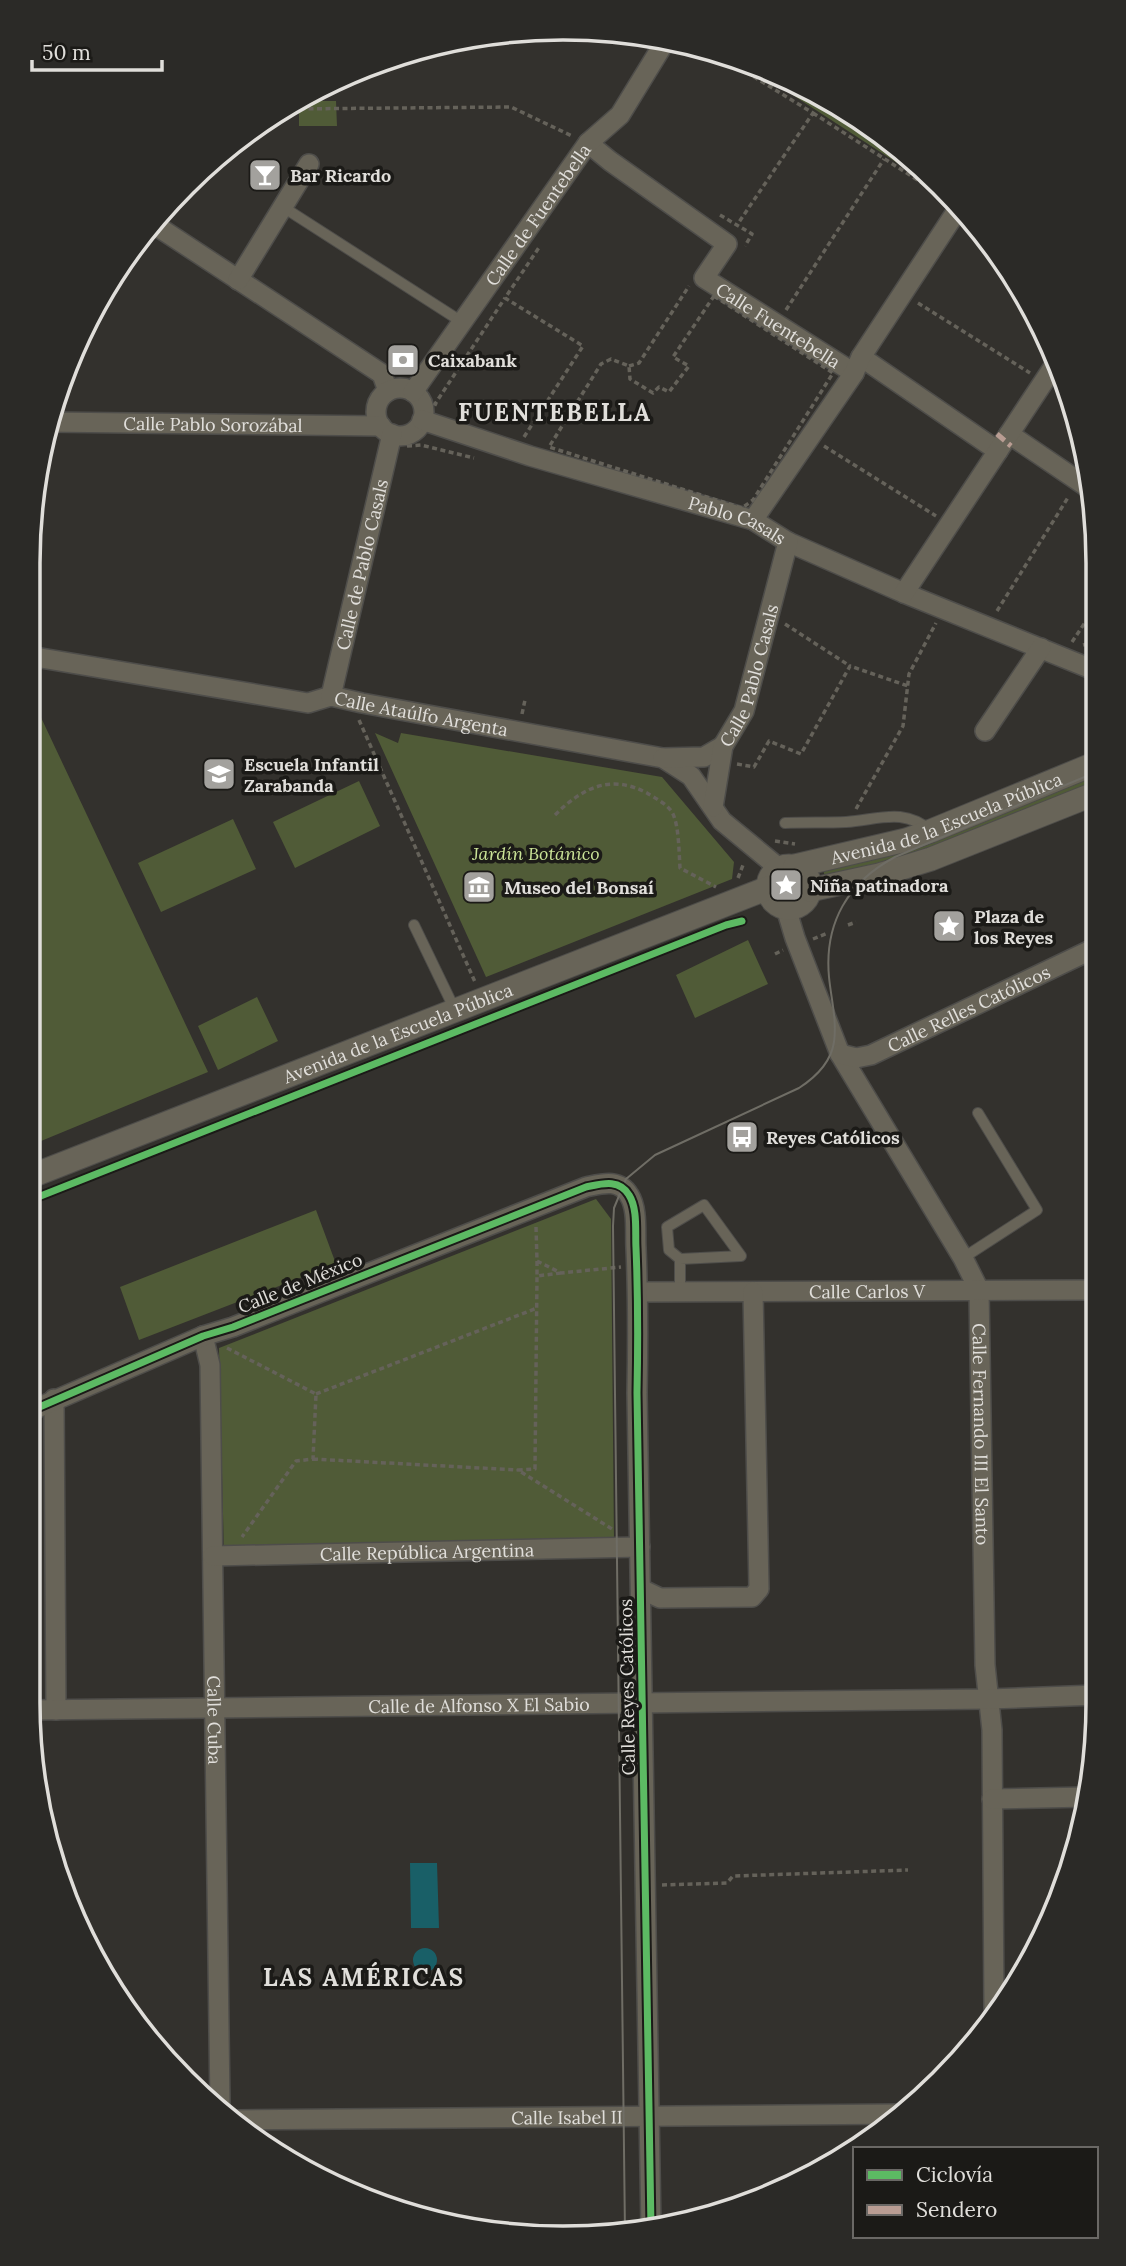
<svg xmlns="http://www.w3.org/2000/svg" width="1126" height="2266" viewBox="0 0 1126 2266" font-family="Lora,serif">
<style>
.green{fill:#505b37}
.water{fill:#195f67}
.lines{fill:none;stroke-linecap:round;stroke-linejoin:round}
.service-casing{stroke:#4e4d4a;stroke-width:12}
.minor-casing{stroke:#4e4d4a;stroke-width:22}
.tertiary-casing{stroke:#4e4d4a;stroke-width:25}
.path{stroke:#65625a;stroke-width:3.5;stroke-dasharray:5 3.5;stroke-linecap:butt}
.service{stroke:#686458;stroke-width:10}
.minor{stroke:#686458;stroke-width:19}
.tertiary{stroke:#686458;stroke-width:23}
.tram{stroke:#6f6d65;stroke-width:2}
.quiet{stroke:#b99d93;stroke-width:5;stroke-dasharray:10 5;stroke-linecap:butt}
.cycleway-casing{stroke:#1b1a17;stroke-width:11}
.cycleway{stroke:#5cba63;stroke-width:7}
.labels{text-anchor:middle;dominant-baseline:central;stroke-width:7;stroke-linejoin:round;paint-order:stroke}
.poi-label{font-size:18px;font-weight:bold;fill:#e0deda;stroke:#1b1a17;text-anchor:start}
.street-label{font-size:18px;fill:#e0deda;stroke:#1b1a17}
.park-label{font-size:18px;font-style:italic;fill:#cae397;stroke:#1b1a17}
.district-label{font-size:24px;font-weight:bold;letter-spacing:2px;fill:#e0deda;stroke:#1b1a17}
.rim{fill:none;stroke:#e0deda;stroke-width:3.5}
</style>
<rect width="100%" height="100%" fill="#33312d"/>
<path class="green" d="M742,62L799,83L915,161L933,180L928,183Z
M299,101H336L337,126H299Z
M29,692L208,1072L29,1146Z
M375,733L398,743L401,733L662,777L734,862L732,879L486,977Z
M1094,770V787L922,858L825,877L822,866Z
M359,781L380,826L295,868L273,822Z
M233,819L256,869L161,912L138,863Z
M748,940L768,984L695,1018L676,975Z
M257,997L278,1041L218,1070L198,1026Z
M596,1199L611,1219L614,1541L224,1556L219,1348Z
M316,1210L336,1264L139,1340L120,1287Z"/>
<path class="water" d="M410,1863H437L439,1928H411Z
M413 1960a12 12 0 1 1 24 0a12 12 0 1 1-24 0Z"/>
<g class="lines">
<defs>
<path id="service" d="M283,207L462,322
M785,823C805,822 826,823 846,822C878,820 903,807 931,831
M414,925L455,1010
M963,1258L1037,1210L978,1113
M680,1259L741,1256L704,1205L667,1227L669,1250L680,1259V1292"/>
<g id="minor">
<path id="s1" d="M588,143L610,161L727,244L704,278L854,373"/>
<path d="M152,223L382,374L388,391"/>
<path d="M238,280L309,164"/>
<path d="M861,357L998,451"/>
<circle cx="400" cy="412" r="24"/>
<path id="s2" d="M413,392L588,143L620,115L666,40"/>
<path id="s3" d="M422,420L530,456L753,520L788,542L904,593L1094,670"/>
<path id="s4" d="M47,422L381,426"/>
<path d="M1009,434L1093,491"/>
<path d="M753,520L854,373L861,357L958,209"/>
<path d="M904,593L1058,360"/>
<path id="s5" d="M29,656L308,703L331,696L362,703L663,758L691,776L722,821L779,868"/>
<path id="s6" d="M331,696L392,434"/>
<path d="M985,731L1041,648"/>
<path d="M663,758L704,757L723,746"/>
<path id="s7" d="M713,807L723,746L744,711L788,542"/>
<path id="s8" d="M786,908L795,938L840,1054L963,1258L979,1290L985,1665L992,1730L994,2008"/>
<path id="s9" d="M840,1054L856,1058L871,1055L1095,948"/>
<path id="s10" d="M638,1292L1096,1290"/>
<path id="s11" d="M203,1336L210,1365L220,2105"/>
<path d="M54,1399L56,1710"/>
<path d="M28,1412L203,1336L233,1327L586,1187C601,1184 619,1178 629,1195C638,1209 635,1232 636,1248C638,1296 638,1345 637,1393L651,2228"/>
<path id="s12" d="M213,1556L640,1547"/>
<path d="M641,1589L660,1598L752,1597L759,1589L753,1292"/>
<path id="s13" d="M29,1710L989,1699L1097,1695"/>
<path d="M992,1799L1087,1797"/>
<path id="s14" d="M236,2120L896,2114"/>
</g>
<g id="tertiary">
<circle cx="789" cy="887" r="21"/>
<path id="s15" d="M795,866L906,840L931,831L1094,764"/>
<path d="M810,890L879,875L931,859L1094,794"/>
<path id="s16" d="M29,1177L768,888"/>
</g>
</defs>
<use href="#service" class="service-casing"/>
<use href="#minor" class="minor-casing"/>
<use href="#tertiary" class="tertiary-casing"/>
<path class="path" d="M710,50L813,113L737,225
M283,109L511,107L572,136
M813,113L944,197
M720,215L752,234L745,246
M714,296L833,373L753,500L742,508L549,447L601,364L611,359L629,366L630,379L653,393L659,387L669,392L689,366L673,357Z
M918,303L1030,373
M786,310L884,159
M629,366L639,363L689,286
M437,405L435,404L505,298
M524,437L583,346L505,298L540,246
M407,446L421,445L474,458
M824,446L936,516
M997,611L1069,496
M785,624L850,666
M1072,642L1094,609
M1083,645L1087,644L1094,647
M522,714L525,700
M359,720L475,982
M737,764L754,767L769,741L801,754L850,666L908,686
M856,809L903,726L909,674L936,623
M555,815C583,787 611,774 647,793C655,798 669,805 673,814C679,827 679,853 680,868L716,887
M775,841L795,844
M738,878L743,865L742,863
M848,925L856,922
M813,939L828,933
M775,954L783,950
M536,1227L537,1261L561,1273L621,1267
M537,1261V1276
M561,1273L537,1276L535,1469L518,1470L612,1529
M227,1348L316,1394L313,1459L296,1461L242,1537
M316,1394L537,1308
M313,1459L518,1470
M662,1885L727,1883L733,1876L908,1870"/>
<use href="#service" class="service"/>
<use href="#minor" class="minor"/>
<use href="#tertiary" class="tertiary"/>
<path class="tram" d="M625,2233L613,1226L614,1208L626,1179L655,1155L799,1088C816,1077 831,1062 834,1042C837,1020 831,998 829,977C824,923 848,882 895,857L1094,773"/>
<path class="quiet" d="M997,434L1011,446"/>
<defs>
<path id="cycleway" d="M28,1201L726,925L742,921
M28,1412L203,1336L233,1327L586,1187C601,1184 619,1178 629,1195C638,1209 635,1232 636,1248C638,1296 638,1345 637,1393L651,2228"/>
</defs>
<use href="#cycleway" class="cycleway-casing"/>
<use href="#cycleway" class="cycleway"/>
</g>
<defs>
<symbol id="bar-square" viewBox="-11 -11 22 22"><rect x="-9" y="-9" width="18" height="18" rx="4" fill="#a3a19d" stroke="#1b1a17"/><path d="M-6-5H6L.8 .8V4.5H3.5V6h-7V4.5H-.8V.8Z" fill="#fff"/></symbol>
<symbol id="bank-square" viewBox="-11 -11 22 22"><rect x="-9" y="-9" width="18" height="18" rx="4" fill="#a3a19d" stroke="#1b1a17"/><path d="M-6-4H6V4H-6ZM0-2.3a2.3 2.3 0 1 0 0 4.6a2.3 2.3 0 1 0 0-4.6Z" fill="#fff"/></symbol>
<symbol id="school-square" viewBox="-11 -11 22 22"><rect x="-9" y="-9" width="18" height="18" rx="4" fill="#a3a19d" stroke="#1b1a17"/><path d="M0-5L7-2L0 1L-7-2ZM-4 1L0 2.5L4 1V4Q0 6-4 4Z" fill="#fff"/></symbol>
<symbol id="sight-square" viewBox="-11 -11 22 22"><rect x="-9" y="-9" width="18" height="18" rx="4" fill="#a3a19d" stroke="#1b1a17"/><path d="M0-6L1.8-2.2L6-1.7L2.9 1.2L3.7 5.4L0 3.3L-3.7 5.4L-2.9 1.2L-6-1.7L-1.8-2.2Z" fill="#fff"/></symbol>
<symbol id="museum-square" viewBox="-11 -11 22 22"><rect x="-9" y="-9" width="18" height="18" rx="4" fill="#a3a19d" stroke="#1b1a17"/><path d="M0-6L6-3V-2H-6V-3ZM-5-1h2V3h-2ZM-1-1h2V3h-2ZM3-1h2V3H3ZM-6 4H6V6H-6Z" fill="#fff"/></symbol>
<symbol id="bus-square" viewBox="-11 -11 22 22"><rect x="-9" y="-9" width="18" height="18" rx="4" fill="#a3a19d" stroke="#1b1a17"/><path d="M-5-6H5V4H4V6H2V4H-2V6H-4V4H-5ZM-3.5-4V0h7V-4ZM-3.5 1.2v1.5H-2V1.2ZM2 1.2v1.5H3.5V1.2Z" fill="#fff"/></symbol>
</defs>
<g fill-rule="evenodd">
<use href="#bar-square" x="246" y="156" width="38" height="38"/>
<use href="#bank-square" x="384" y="341" width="38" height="38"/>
<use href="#school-square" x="200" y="755" width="38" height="38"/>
<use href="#sight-square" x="767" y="866" width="38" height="38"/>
<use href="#museum-square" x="460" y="868" width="38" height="38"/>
<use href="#sight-square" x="930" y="907" width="38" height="38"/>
<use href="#bus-square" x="723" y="1118" width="38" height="38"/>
</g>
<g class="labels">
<g class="poi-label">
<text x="290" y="175">Bar Ricardo</text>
<text x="428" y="360">Caixabank</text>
<text x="244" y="764">Escuela Infantil<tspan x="244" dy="21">Zarabanda</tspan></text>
<text x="810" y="885">Niña patinadora</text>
<text x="504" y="887">Museo del Bonsaí</text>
<text x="974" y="916">Plaza de<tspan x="974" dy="21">los Reyes</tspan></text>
<text x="766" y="1137">Reyes Católicos</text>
</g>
<g class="street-label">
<text stroke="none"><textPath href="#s2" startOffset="217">Calle de Fuentebella</textPath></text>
<text stroke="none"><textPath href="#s1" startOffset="301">Calle Fuentebella</textPath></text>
<text stroke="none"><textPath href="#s4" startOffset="166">Calle Pablo Sorozábal</textPath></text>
<text stroke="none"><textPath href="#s3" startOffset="331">Pablo Casals</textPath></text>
<text stroke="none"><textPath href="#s6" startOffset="135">Calle de Pablo Casals</textPath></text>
<text stroke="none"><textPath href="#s7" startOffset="138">Calle Pablo Casals</textPath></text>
<text stroke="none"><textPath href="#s5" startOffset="399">Calle Ataúlfo Argenta</textPath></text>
<text stroke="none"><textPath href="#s15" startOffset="159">Avenida de la Escuela Pública</textPath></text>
<text stroke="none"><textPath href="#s9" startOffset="140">Calle Relles Católicos</textPath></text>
<text stroke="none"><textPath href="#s16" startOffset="396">Avenida de la Escuela Pública</textPath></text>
<text transform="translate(300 1283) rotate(-22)">Calle de México</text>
<text stroke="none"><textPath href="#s10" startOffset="229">Calle Carlos V</textPath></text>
<text stroke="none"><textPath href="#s8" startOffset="574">Calle Fernando III El Santo</textPath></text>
<text stroke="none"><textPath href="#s12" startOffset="214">Calle República Argentina</textPath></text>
<text transform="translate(627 1687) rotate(-91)">Calle Reyes Católicos</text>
<text stroke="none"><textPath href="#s13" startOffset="450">Calle de Alfonso X El Sabio</textPath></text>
<text stroke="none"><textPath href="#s11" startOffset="385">Calle Cuba</textPath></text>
<text stroke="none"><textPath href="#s14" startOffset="331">Calle Isabel II</textPath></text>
</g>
<g class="park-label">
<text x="536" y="853">Jardín Botánico</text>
</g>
<g class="district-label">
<text x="555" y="412">FUENTEBELLA</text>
<text x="364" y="1977">LAS AMÉRICAS</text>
</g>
</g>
<path d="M0 0H1126V2266H0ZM563 40H563A523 523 0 0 1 1086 563V1703A523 523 0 0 1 563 2226H563A523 523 0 0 1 40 1703V563A523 523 0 0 1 563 40Z" fill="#2b2a27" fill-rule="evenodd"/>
<path class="rim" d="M563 40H563A523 523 0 0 1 1086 563V1703A523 523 0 0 1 563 2226H563A523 523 0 0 1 40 1703V563A523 523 0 0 1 563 40Z"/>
<rect x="853" y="2147" width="245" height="91" fill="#1b1a17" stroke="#6a6865" stroke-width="2"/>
<rect x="867" y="2170" width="35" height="10" fill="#5cba63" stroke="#6a6865" stroke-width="2"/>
<text x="916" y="2182" font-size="21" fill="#e0deda">Ciclovía</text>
<rect x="867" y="2205" width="35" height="10" fill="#b99d93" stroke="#6a6865" stroke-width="2"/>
<text x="916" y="2217" font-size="21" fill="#e0deda">Sendero</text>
<path d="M32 60v10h130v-10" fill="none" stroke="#e0deda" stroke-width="3.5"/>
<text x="42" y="60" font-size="21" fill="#e0deda" stroke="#1b1a17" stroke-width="5" paint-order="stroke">50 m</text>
</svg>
